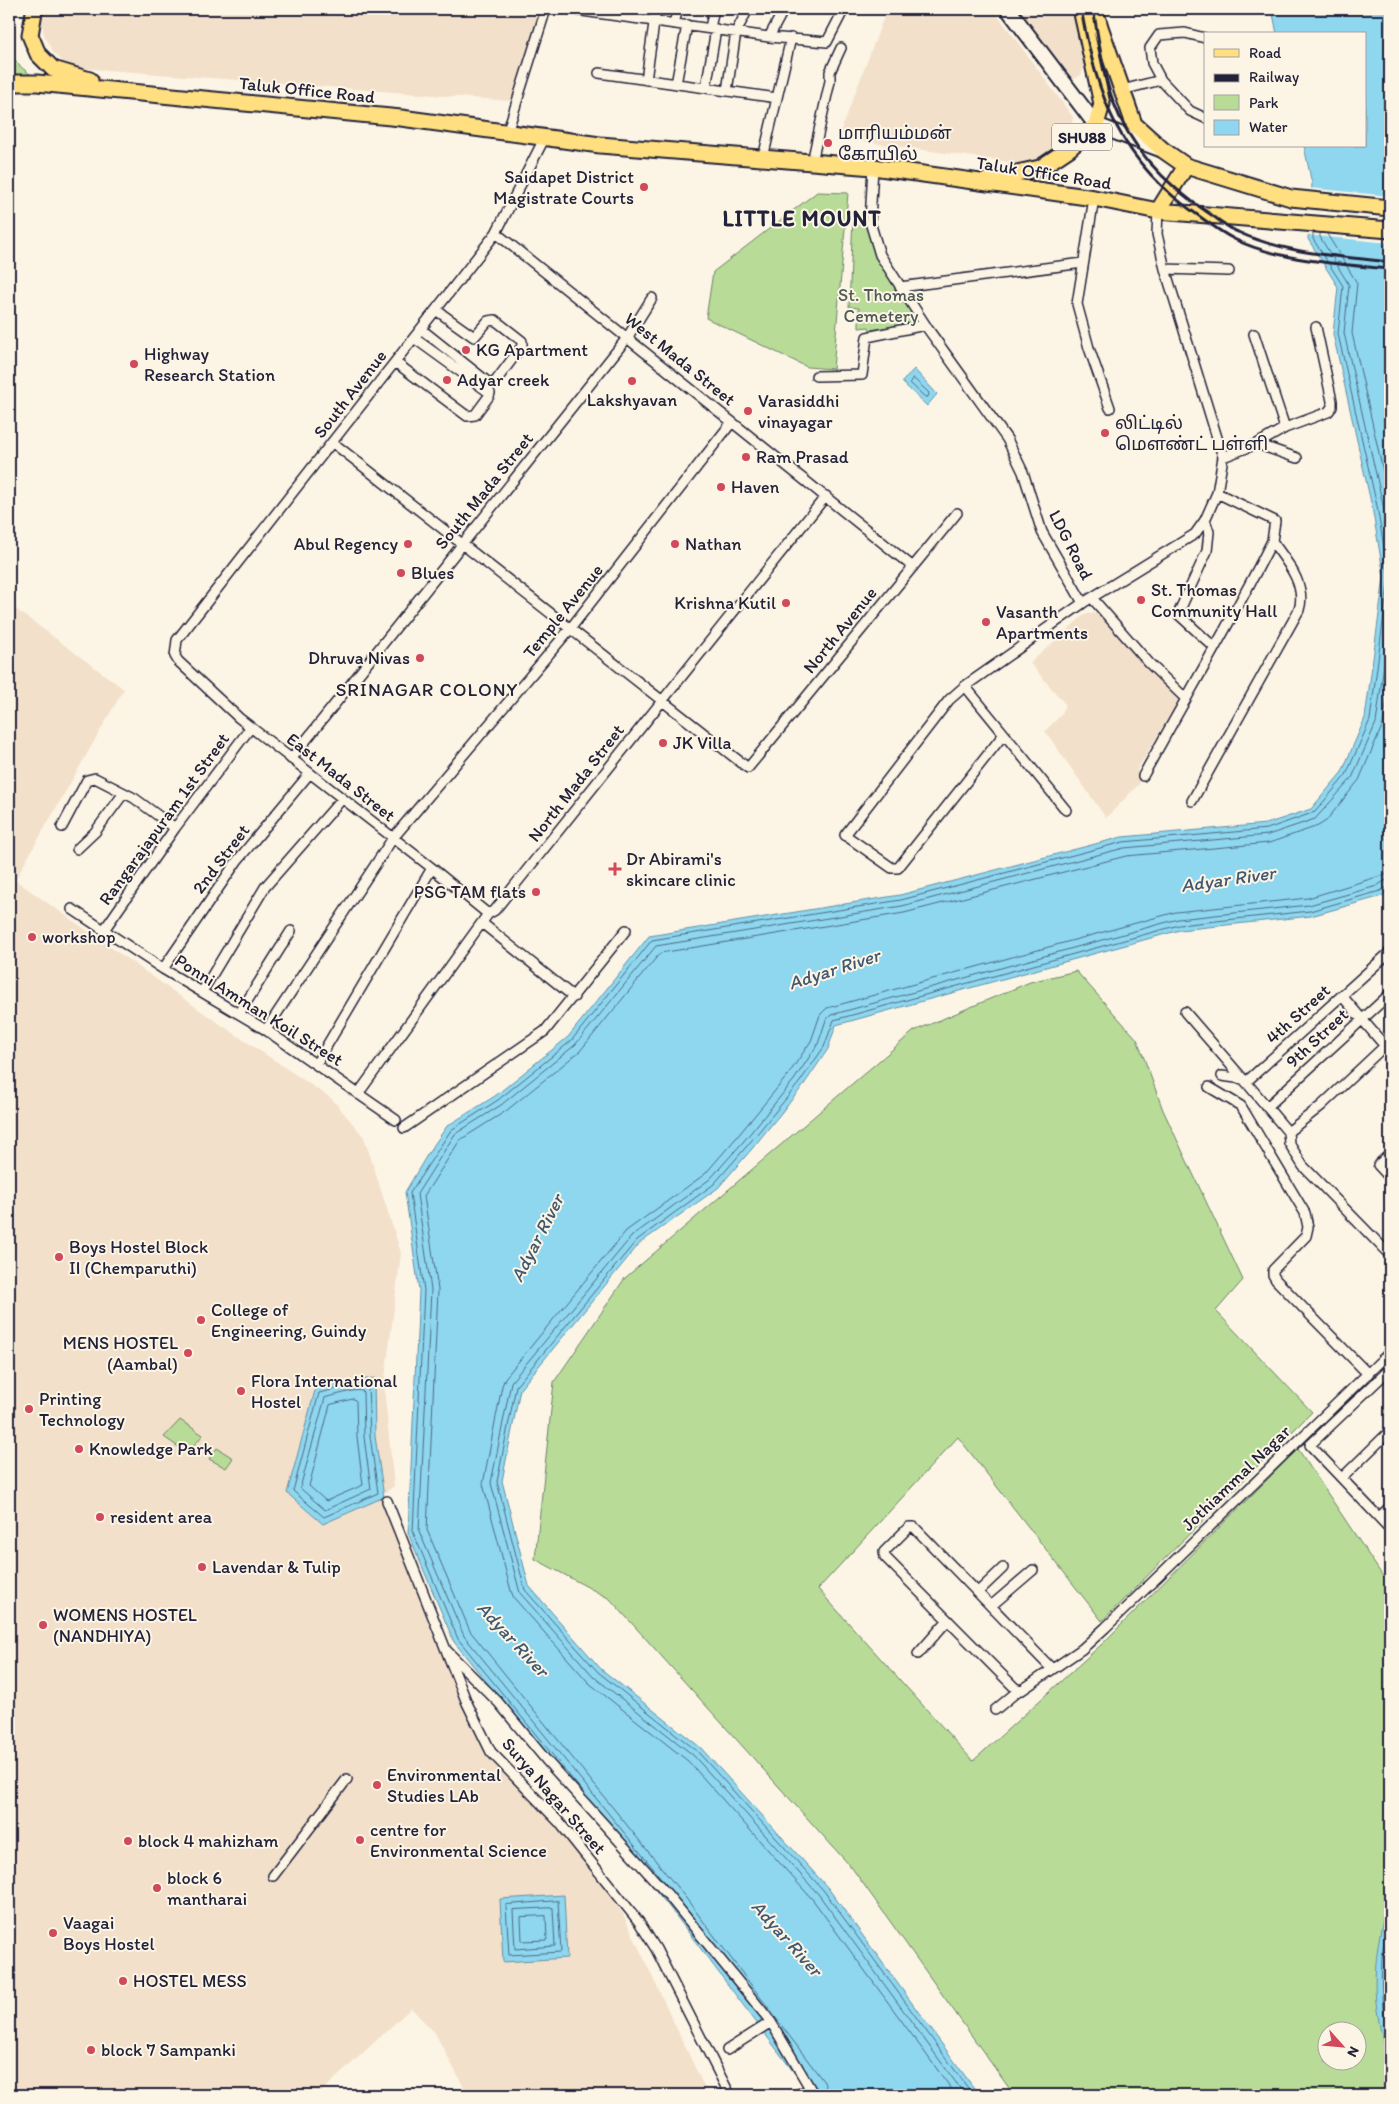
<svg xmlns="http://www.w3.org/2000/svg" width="1399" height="2104" viewBox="0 0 1399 2104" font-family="Itim,'Noto Sans Tamil',sans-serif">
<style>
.built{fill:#f2e0ca}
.green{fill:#b8dc97;stroke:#6d7f69;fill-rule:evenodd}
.water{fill:#8ed7ef;stroke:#638fa7}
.pier{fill:#fcf5e5}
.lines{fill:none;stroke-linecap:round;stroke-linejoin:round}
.shore{stroke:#4d6a83;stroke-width:1}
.minor-casing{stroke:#22223b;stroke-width:12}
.secondary-casing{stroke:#22223b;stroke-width:18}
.primary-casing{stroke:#22223b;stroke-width:19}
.minor{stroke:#fcf5e5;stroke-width:9}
.secondary{stroke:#fcf5e5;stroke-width:14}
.primary{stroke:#ffdf80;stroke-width:15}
.rail{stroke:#22223b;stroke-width:3}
.poi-dot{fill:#d1495b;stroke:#fcf5e5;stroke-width:2}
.labels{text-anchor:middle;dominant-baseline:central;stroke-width:4;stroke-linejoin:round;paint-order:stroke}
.shield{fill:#fcf5e5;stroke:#63616e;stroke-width:1}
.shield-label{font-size:16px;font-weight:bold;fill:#22223b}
.street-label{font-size:18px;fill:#22223b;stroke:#fcf5e5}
.poi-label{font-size:18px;fill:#22223b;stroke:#fcf5e5;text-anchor:start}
.park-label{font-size:18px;fill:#4f5a57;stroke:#fcf5e5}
.neighbourhood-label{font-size:19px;letter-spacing:1px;fill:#22223b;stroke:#fcf5e5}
.water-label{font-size:19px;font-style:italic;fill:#425871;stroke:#fcf5e5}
.district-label{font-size:22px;font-weight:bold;letter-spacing:1px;fill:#22223b;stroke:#fcf5e5}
</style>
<rect width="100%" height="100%" fill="#fcf5e5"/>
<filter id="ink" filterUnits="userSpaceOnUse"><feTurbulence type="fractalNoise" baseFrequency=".02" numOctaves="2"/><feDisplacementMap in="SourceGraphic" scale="10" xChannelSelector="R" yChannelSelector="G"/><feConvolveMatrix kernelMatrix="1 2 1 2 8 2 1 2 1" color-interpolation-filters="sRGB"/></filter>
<g filter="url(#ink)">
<path class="built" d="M44,9H544L510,101L68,67L53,52L44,35L41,16Z
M887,9H993L1073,117L1071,130L1043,161L1016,163L838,138Z
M1015,9H1073L1086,60L1081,75L1074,79L1061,75Z
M9,604L124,689L15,880L217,1022L332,1099L364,1137L401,1253L384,1387L394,1486L382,1495L462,1705L485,1754L562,1828L623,1914L708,2095H468L435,2033L411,2008L318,2095H9Z
M1097,613L1180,698L1137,770L1140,783L1106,818L1045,731L1062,714L1065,704L1030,663L1085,614Z"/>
<path class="green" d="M9,45C10,58 19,66 30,74V77L9,78Z
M817,192L848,193L833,369L807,367L706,318L713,272Z
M853,217L866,218C873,257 897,289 918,322L870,330L869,327L859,328V308L849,307Z
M1076,971L1137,1039L1163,1110L1243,1280L1216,1311L1312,1412L1102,1621L958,1437L818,1589L973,1761L1102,1644L1298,1449L1390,1587V2095H1014L852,1868L610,1599L535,1559L554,1382L625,1278L914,1031L1030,982ZM1326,2032H1356V2062H1326Z
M180,1420L203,1435L187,1453L164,1437Z
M217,1448L233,1458L226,1468L209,1459Z"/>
<path class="water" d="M1272,9H1390V890L1382,896L1311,916L1180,930L836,1025L828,1049L803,1086L751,1150L718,1188L640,1243L520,1389L502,1481L529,1586L601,1669L700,1747L828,1888L979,2095H811L670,1908L454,1642L408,1533L419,1290L405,1192L427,1155L447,1126L495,1096L568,1037L649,936L900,895L1122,837L1266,824L1311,809L1342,772L1365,718L1384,577L1372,507L1333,334L1338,287L1308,239L1312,184L1304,146H1365V34H1277Z
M914,369L937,394L927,406L902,382Z
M374,1378L375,1436L384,1497L323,1524L287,1493L316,1387Z
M1390,1889V1888V2073C1386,2054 1381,2035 1378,2016C1370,1974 1380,1929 1390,1889Z
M564,1895L567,1958L503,1962L500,1899Z"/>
<path class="pier" d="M1309,188L1390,196V243L1306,235Z"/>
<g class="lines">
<path class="shore" d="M1320,233V237L1349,285L1344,333L1383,505L1390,547
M1327,234L1357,283L1352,333L1390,502
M913,378L929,393L928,397H925L910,383Z
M368,1384L370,1436L378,1493L324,1517L293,1491L319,1393L352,1385Z
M352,1391L361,1390L363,1392L364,1437L371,1489L325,1510L300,1488L325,1398Z
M354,1399L356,1401L357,1437L363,1485L326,1501L309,1486L330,1405Z
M582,1791L458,1639L413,1532L424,1290L410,1193L451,1130L498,1100L571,1041L652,940L901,900L1123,842L1267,829L1315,812L1346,775L1370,720L1389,577L1377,506L1338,334L1343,286L1313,239V232
M661,1878L464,1636L419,1531L431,1290L417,1194L455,1134L501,1105L575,1045L656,946L902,906L1124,848L1268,835L1315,819L1352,778L1376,723L1390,621
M558,1901L561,1952L509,1955L506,1905Z
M553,1908L555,1946L515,1949L513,1910Z
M1390,1908C1378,1959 1379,1999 1390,2050
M546,1916L547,1940L522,1941L521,1917Z
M1390,1935L1387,1979L1390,2021
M828,2095L824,2082L685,1897L470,1631L427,1530L438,1290L424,1196L460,1140L506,1111L580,1051L660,953L904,913L1126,856L1269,843L1318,826L1326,821L1359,780L1383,724L1390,678
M956,2095L813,1900L688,1761L589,1683L514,1598L511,1591L483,1484L502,1386L505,1378L626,1231L705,1174L737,1137L788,1075L811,1041L820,1015L827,1008L1176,912L1308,898L1390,873
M965,2095L819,1895L693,1755L594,1677L520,1593L491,1483L511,1382L632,1236L710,1179L743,1142L794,1080L818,1044L826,1020L831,1015L1178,919L1309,905L1377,886L1384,881L1390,880
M973,2095L824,1891L697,1751L598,1672L525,1590L497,1482L516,1386L637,1240L714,1184L747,1146L799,1083L824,1047L834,1020L1179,925L1310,911L1380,891L1390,886"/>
<defs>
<path id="minor" d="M568,9L769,37L827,42L844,9
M674,23L678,9
M710,28L714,9
M769,37L784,9
M1205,38L1185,33L1159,35L1150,48L1152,63L1161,80L1190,111L1205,118
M599,73L777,98
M646,80L656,9
M676,84L687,25
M706,88L716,29
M1122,90L1161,80
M727,91L736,32L748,9
M507,133L546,9
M763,158L791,38
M812,162L830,81V72L841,48
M873,167L870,222L880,255L928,329L1007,439L1023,472L1042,532L1083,603
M1094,198L1077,304L1089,348L1110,408
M496,233L913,567
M1165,269L1229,271
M900,287L1083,263
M421,329L489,383L495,382L522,346V341L495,320L488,321L474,337L436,310
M1254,334L1285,428
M395,362L467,416L475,415L489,396L490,393L414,338
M816,376L862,375L867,337L925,325
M332,442L748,768L957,513
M1257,444L1297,458
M1223,457L1257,444L1285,428L1328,412L1332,407V401L1316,327
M1205,520L1209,532L1207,551L1178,614L1214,647
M1092,598L1149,663L1185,698
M965,686L1066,810
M1004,734L898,868H892L845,835L949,700L965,686L1083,603L1195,534L1205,520L1217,493L1223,457L1165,269L1157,234L1158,211
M291,759L627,338L652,298
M1143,776C1186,697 1232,621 1272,541
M1192,801L1299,610C1307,584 1286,561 1272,541L1275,521L1217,493
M62,827L87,780L95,778L134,798L175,828
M77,849L95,832L124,793
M72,909L163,969L266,1030L396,1120
M488,914L432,868L239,718L178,661L175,656L177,640L496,233L544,139
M482,923L574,997
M104,930L175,828L251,727
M163,969L237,861L310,773
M202,992L265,887L342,799
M1342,996L1385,1046
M1185,1012L1243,1079
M239,1014L291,931
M266,1030L393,838L570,629L732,422
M316,1064L432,868
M1222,1076L1243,1079L1246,1082L1390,952
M1246,1082L1288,1132L1321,1106L1390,1041
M1209,1087L1241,1106L1305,1213L1308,1227L1306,1236L1273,1270V1275L1276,1280L1368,1374
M358,1094L488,914L495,910L826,496
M1267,1107L1390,994
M404,1128L545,1031L626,930
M1288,1132L1289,1143L1303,1166L1390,1255
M1390,1154L1378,1165L1390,1178
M1390,1369L1310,1445L1390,1529
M1342,1478L1390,1431
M387,1501L467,1703L491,1752L559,1822L639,1922L656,1949L730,2095
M1379,1517L1390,1507
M978,1592L1003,1568
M991,1606L1033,1570
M447,1651L498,1702L546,1760L668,1895L771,2022L814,2095
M918,1654L948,1620
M1052,1669L914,1527H909L884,1552L885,1557L1015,1688L1022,1690L1082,1649L1105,1628L1390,1352
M995,1710L1019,1690
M273,1876L347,1779
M727,2050L771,2022
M796,2095L810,2089"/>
<path id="secondary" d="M1008,9L1096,125L1160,149"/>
<path id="primary" d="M36,9L34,12L30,35L38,54L53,69L90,80
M1095,9L1100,27L1134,124L1163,150L1186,166L1291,198L1390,208
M9,83H37L401,118L600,145L873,167L1094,198L1158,211L1390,230
M989,179L1040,168L1070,148L1096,125L1102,104L1081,9
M1158,211L1186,166"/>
</defs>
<use href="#minor" class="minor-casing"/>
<use href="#secondary" class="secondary-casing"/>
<use href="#primary" class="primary-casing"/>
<use href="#minor" class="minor"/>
<use href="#secondary" class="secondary"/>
<use href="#primary" class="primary"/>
<path class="rail" d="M1081,9C1098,100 1120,162 1199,216C1210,224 1222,233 1234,239C1278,261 1342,264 1390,269
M1093,9C1099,40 1102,71 1113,101C1131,150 1167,186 1210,214C1219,220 1228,228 1238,232C1285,254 1340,256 1390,262"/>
</g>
</g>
<g class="poi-dot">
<circle cx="828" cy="143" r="5"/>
<circle cx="644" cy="187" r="5"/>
<circle cx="466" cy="350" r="5"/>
<circle cx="134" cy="364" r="5"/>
<circle cx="447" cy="380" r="5"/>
<circle cx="632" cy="381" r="5"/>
<circle cx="748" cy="411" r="5"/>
<circle cx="1105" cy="433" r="5"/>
<circle cx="746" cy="457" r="5"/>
<circle cx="721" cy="487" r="5"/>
<circle cx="408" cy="544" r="5"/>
<circle cx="675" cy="544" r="5"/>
<circle cx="401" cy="573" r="5"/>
<circle cx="1141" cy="600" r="5"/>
<circle cx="786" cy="603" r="5"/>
<circle cx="986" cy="622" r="5"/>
<circle cx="420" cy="658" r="5"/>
<circle cx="663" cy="743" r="5"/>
<path d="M612.5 861.5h5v5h5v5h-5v5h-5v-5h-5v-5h5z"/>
<circle cx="536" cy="892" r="5"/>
<circle cx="32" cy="937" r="5"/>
<circle cx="59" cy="1257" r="5"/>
<circle cx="201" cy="1320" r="5"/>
<circle cx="188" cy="1353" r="5"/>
<circle cx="241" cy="1391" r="5"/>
<circle cx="29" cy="1409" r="5"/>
<circle cx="79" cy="1449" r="5"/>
<circle cx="100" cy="1517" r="5"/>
<circle cx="202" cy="1567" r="5"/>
<circle cx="43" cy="1625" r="5"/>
<circle cx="377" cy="1785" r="5"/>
<circle cx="360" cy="1840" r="5"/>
<circle cx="128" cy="1841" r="5"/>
<circle cx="157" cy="1888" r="5"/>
<circle cx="53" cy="1933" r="5"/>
<circle cx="123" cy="1981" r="5"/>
<circle cx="91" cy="2050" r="5"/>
</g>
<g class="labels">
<rect class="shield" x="1052" y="123.5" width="60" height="27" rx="4"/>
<g class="shield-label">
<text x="1082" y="137">SHU88</text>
</g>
<g class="street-label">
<text transform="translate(307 90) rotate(6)">Taluk Office Road</text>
<text transform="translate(1044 173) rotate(9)">Taluk Office Road</text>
<text transform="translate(680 359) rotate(39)">West Mada Street</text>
<text transform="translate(350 394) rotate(-52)">South Avenue</text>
<text transform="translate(484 491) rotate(-51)">South Mada Street</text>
<text transform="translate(1071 545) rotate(63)">LDG Road</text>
<text transform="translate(563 611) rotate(-51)">Temple Avenue</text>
<text transform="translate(840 630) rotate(-51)">North Avenue</text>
<text transform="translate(341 777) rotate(38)">East Mada Street</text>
<text transform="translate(576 783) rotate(-52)">North Mada Street</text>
<text transform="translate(164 819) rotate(-54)">Rangarajapuram 1st Street</text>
<text transform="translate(221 859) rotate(-53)">2nd Street</text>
<text transform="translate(259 1010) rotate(32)">Ponni Amman Koil Street</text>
<text transform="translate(1298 1014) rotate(-42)">4th Street</text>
<text transform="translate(1317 1038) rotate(-43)">9th Street</text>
<text transform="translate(1236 1478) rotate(-44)">Jothiammal Nagar</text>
<text transform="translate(554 1796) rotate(49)">Surya Nagar Street</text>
</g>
<g class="poi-label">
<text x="838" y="133">மாரியம்மன்<tspan x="838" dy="21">கோயில்</tspan></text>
<text x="634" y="177" text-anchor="end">Saidapet District<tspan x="634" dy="21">Magistrate Courts</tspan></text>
<text x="476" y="350">KG Apartment</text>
<text x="144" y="354">Highway<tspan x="144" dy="21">Research Station</tspan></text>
<text x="457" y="380">Adyar creek</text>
<text x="632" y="400" text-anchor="middle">Lakshyavan</text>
<text x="758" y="401">Varasiddhi<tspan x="758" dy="21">vinayagar</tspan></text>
<text x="1115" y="423">லிட்டில்<tspan x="1115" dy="21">மௌண்ட் பள்ளி</tspan></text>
<text x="756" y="457">Ram Prasad</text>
<text x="731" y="487">Haven</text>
<text x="398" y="544" text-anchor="end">Abul Regency</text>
<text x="685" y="544">Nathan</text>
<text x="411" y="573">Blues</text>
<text x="1151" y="590">St. Thomas<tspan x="1151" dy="21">Community Hall</tspan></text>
<text x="776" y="603" text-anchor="end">Krishna Kutil</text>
<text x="996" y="612">Vasanth<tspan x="996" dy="21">Apartments</tspan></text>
<text x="410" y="658" text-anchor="end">Dhruva Nivas</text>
<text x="673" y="743">JK Villa</text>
<text x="626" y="859">Dr Abirami's<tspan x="626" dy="21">skincare clinic</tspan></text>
<text x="526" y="892" text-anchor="end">PSG TAM flats</text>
<text x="42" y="937">workshop</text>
<text x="69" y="1247">Boys Hostel Block<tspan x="69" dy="21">II (Chemparuthi)</tspan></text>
<text x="211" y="1310">College of<tspan x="211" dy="21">Engineering, Guindy</tspan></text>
<text x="178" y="1343" text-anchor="end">MENS HOSTEL<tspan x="178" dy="21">(Aambal)</tspan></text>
<text x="251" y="1381">Flora International<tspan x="251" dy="21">Hostel</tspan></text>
<text x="39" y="1399">Printing<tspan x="39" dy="21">Technology</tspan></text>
<text x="89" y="1449">Knowledge Park</text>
<text x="110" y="1517">resident area</text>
<text x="212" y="1567">Lavendar &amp; Tulip</text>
<text x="53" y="1615">WOMENS HOSTEL<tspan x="53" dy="21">(NANDHIYA)</tspan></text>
<text x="387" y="1775">Environmental<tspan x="387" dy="21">Studies LAb</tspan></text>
<text x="370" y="1830">centre for<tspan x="370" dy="21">Environmental Science</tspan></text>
<text x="138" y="1841">block 4 mahizham</text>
<text x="167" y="1878">block 6<tspan x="167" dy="21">mantharai</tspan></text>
<text x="63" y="1923">Vaagai<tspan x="63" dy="21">Boys Hostel</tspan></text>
<text x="133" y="1981">HOSTEL MESS</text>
<text x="101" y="2050">block 7 Sampanki</text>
</g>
<g class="park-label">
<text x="881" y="295">St. Thomas<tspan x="881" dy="21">Cemetery</tspan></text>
</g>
<g class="neighbourhood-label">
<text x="427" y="689">SRINAGAR COLONY</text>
</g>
<g class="water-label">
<text transform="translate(1228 879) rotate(-8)">Adyar River</text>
<text transform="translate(834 969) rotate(-18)">Adyar River</text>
<text transform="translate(537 1238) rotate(-63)">Adyar River</text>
<text transform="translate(513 1639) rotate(47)">Adyar River</text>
<text transform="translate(787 1938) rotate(48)">Adyar River</text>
</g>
<g class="district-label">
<text x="802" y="218">LITTLE MOUNT</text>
</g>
</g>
<rect width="1399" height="2104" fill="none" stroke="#fcf5e5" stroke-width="30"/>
<rect x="15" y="15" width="1369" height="2074" fill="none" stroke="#22223b" stroke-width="2" filter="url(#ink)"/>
<rect x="1204" y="32" width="162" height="115" fill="#fcf5e5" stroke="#a5a1a1"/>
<rect x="1214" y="49" width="25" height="8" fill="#ffdf80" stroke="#a5a1a1"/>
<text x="1249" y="58" font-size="15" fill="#22223b">Road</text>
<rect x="1214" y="74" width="25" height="8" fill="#22223b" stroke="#a5a1a1"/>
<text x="1249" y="82" font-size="15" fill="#22223b">Railway</text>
<rect x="1214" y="95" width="25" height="15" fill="#b8dc97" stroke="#a5a1a1"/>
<text x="1249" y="108" font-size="15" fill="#22223b">Park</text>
<rect x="1214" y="120" width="25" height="15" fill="#8ed7ef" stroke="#a5a1a1"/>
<text x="1249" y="132" font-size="15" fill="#22223b">Water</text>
<g transform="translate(1342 2046) rotate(117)"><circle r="24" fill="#fcf5e5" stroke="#a5a1a1"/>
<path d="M0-4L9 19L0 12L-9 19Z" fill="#d1495b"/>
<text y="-8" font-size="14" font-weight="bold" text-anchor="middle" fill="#22223b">N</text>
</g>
</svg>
